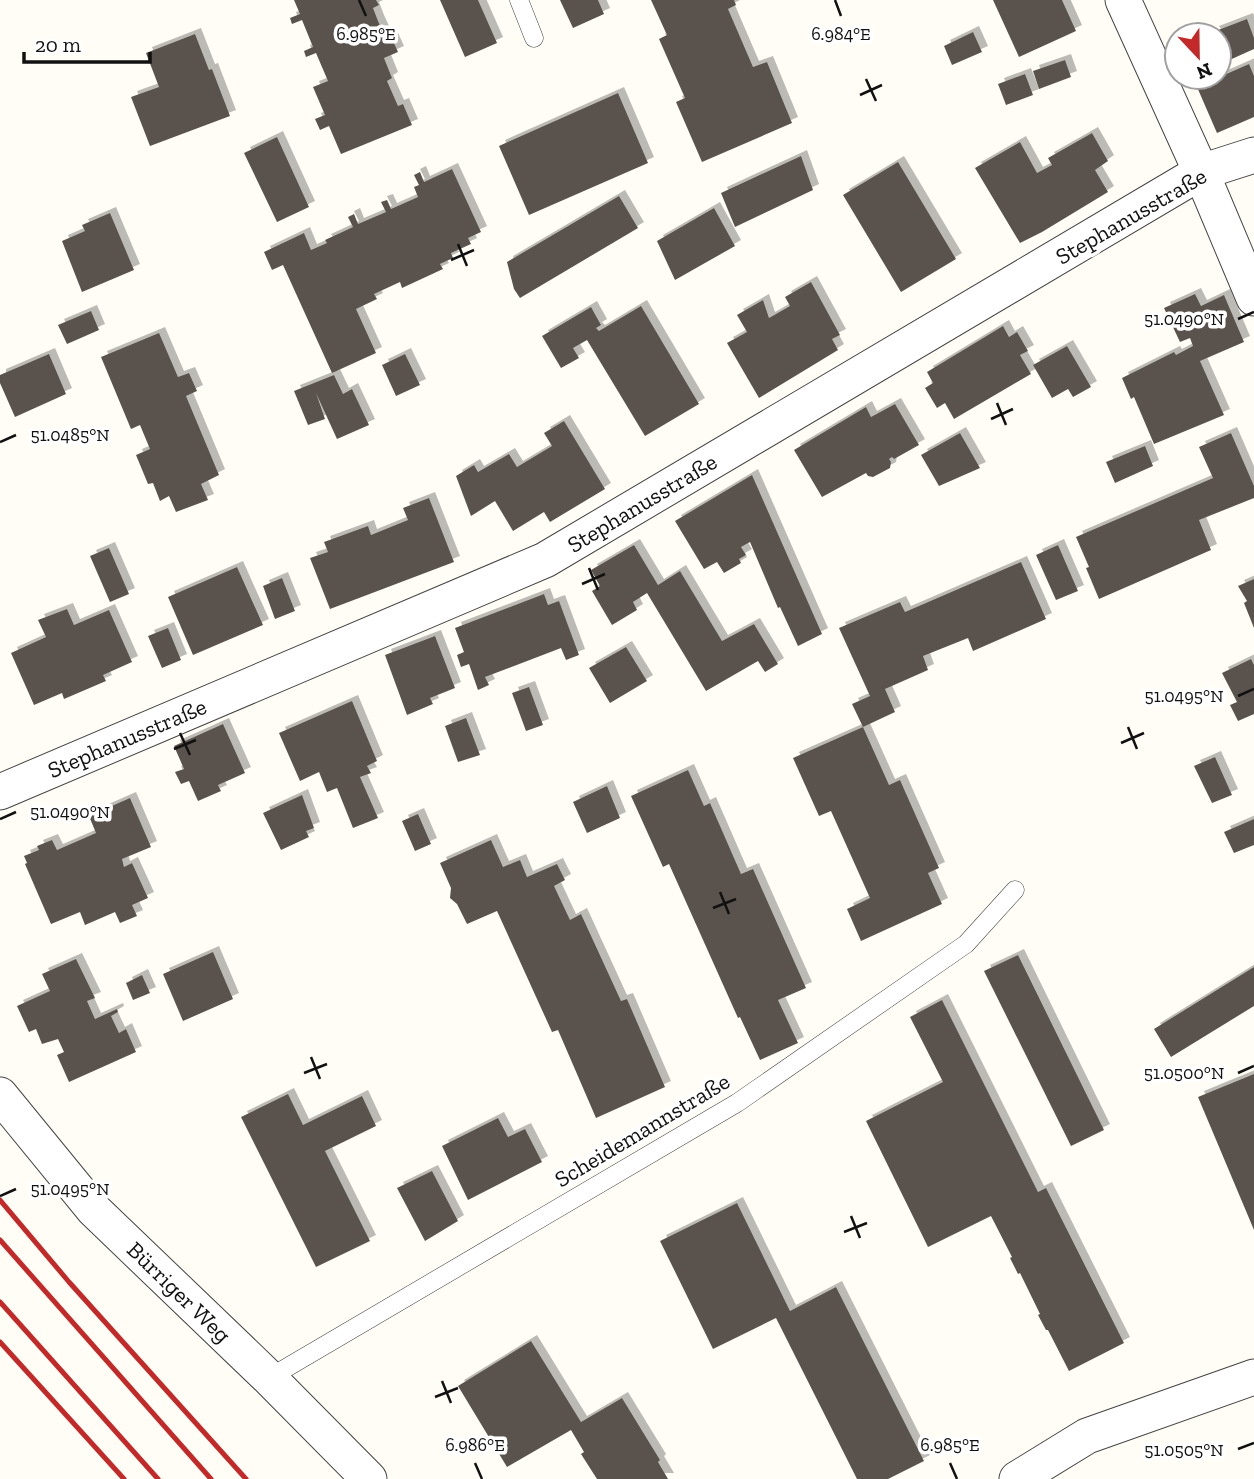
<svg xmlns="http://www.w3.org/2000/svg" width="1254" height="1479" viewBox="0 0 1254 1479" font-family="'Zilla Slab',serif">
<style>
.building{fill:#5a534d;filter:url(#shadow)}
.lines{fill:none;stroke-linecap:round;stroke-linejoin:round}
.service-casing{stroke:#444;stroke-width:19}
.minor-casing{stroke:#444;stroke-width:37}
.service{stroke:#fff;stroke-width:18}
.minor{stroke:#fff;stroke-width:35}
.rail{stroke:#c22928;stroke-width:5}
.ticks{fill:none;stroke:#111;stroke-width:2.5}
.labels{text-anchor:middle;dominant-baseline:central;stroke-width:7;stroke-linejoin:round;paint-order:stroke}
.street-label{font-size:23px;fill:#111;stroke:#fff}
.ticks-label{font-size:18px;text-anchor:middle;fill:#111;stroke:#fff;stroke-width:7;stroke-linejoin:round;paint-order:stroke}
</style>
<defs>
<filter id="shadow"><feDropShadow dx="6" dy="-6" stdDeviation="0" flood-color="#0004"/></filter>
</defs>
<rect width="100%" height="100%" fill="#fffdf5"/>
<path class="building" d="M294,0H376L379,5L373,8L378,21L384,34L389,32L398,52L384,58L392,78L387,81L398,106L403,104L412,125L341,154L329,126L320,130L315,119L325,115L313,87L328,81L316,53L306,57L304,51L313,47L302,20L292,24L290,18L300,14Z
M440,0H478L497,43L465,57Z
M560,0H598L604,14L573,28Z
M651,0H734L736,5L728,9L753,67L767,62L792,123L702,162L676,102L685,98L659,39L667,35Z
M993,0H1062L1076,31L1019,57Z
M1247,19L1254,38V49L1225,62L1219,46V35H1215L1213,32Z
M973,32L982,52L952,65L944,46Z
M195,34L209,70L212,69L230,116L150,146L131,97L159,87L146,53Z
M1065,60L1071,77L1039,89L1033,71Z
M1249,64L1254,76V117L1217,133L1197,87Z
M1025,74L1033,95L1006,105L998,84Z
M618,93L648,163L529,215L499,146Z
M1092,133L1108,161L1095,170L1108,192L1042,232L1020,243L975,168L1020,142L1037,173L1052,165L1048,158Z
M277,137L309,207L277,222L244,153Z
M801,156L813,190L735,227L721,193Z
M898,162L956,259L901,292L843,195Z
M452,169L481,232L468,238L471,244L451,253L453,258L440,264L443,269L402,288L400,282L374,294L377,299L356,309L376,353L332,373L283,265L272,270L264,252L304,233L311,250L327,243L325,240L353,227L348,217L354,214L358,224L386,212L381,202L387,200L391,209L418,197L414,187L419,185L414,175L420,172L424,182Z
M619,196L638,228L520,298L514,289L507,262Z
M714,208L735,246L675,280L657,241Z
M110,213L134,270L82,292L62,241L85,231L82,225Z
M811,282L840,335L832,339L838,350L759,398L727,343L747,332L737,315L763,300L769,318L790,306L785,297Z
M1195,294L1201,306L1224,295L1244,342L1200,361L1224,415L1154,444L1134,397L1131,399L1122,378L1174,352L1176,355L1193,346L1190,338L1180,342L1164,308Z
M641,306L699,404L645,436L587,340L573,348L579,358L561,368L542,336L591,307L601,325L596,328L599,331Z
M91,311L99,330L67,344L58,325Z
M1003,326L1009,337L1017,332L1028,351L1020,355L1031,374L954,419L945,403L937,408L925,388L933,383L927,372Z
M159,333L178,377L189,373L197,391L186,396L219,475L201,484L208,500L176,512L169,496L160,501L153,483L148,484L136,455L150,449L140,425L131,429L101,357Z
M1067,346L1091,387L1073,397L1068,389L1052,398L1033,365Z
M49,354L66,394L15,417L0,383V375Z
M405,354L420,385L396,396L382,365Z
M334,375L343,394L352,389L369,425L337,439L316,393L325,419L308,425L294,391Z
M895,404L919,445L894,459L892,457L889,459L891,462L890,468L873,477L868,476L866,473L822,497L794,450L866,407L871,417Z
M564,421L605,489L550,522L544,512L513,531L495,501L471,516L456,476L474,465L478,472L509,454L517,467L552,446L544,433Z
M960,433L980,468L939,486L921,455Z
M1231,433L1254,486V498L1199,520L1211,550L1099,599L1086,568L1089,567L1076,537L1213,478L1199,447Z
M1145,446L1153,466L1115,483L1106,462Z
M752,475L822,634L798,646L780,607L778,608L750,542L741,547L746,555L739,559L741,563L724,573L717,562L704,569L675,521Z
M429,498L454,562L330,609L310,558L328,552L324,542L368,526L371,535L408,520L403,508Z
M634,545L658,585L680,571L722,641L754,624L778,664L765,672L758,661L706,691L647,593L633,602L637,610L612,625L592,591L600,586L591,570Z
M1058,545L1078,591L1056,600L1036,555Z
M109,548L129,594L110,602L90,556Z
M1021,562L1046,619L973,651L968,638L923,656L928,670L885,689L895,712L863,727L852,704L870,696L839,628L900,602L905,612Z
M237,567L263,625L193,655L168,597Z
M282,578L295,611L275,619L263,586Z
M1254,579V628L1244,603L1247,601L1238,586Z
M544,594L548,605L559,601L579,655L566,660L561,648L485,677L489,685L478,690L469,664L461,667L457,655L464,652L455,628Z
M67,609L74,625L109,610L132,662L103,675L106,681L64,699L62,693L34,705L11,653L46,637L38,620Z
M168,628L181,660L162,668L148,636Z
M435,636L455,688L430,698L433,704L407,715L385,655Z
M626,647L647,681L610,703L589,668Z
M1251,659L1254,665V714L1238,721L1230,705L1237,702L1222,673Z
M529,687L543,725L526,731L512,693Z
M352,701L377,761L367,766L371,773L360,777L378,818L353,828L337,788L327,792L319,772L300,781L279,733Z
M466,718L480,755L458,762L445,726Z
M223,724L245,773L218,785L221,791L198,801L189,781L181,784L175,772L184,769L174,746Z
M863,727L889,785L900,780L939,868L928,873L942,904L861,941L847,909L870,898L831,811L819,816L793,758Z
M1215,757L1232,795L1212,803L1194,766Z
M688,770L704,806L710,803L741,874L753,869L806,988L778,1000L798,1043L760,1060L740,1017L738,1018L669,864L663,867L631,796Z
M607,786L620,818L587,833L573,802Z
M302,795L314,828L306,831L309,837L281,850L263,813Z
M130,798L151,847L122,859L124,867L132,863L148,898L132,905L137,916L120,923L115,912L85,925L80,912L51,924L25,864L27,863L24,856L39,850L37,846L52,840L57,850L96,833L89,816Z
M418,814L431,844L415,851L402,821Z
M1254,819V845L1234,853L1224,832Z
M491,840L503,867L520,860L527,877L557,864L565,880L554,886L570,920L581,914L621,1001L627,999L665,1087L596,1118L558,1030L552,1032L497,911L467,924L457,904L450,898L451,888L440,863Z
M213,952L233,999L183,1021L163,974Z
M1018,955L1104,1130L1071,1146L984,971Z
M76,959L95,998L87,1001L95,1019L117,1009L118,1012L111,1016L119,1033L126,1029L136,1052L69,1082L57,1055L64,1052L58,1039L42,1044L36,1029L29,1032L17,1006L50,991L42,974Z
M1254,967V1006L1171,1057L1154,1029Z
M142,975L150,993L133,1000L126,983Z
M942,1000L1038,1192L1046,1188L1124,1343L1069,1371L1048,1330H1046L1038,1315L1040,1314L1020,1273L1018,1274L1010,1258L1012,1257L991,1216L928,1247L866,1121L943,1082L910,1017Z
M1254,1074V1230L1198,1097Z
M288,1094L303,1125L362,1096L376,1126L325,1151L370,1241L316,1267L241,1117Z
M498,1118L508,1137L525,1129L542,1162L468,1200L442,1146Z
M432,1171L458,1221L425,1241L397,1188Z
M737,1203L790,1311L836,1287L924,1461L888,1479H857L776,1318L713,1349L660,1241Z
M531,1341L581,1422L622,1398L660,1460L658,1462L668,1479H597L581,1454L584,1452L571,1430L507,1467L458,1386Z"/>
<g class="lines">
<defs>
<path id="service" d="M519,0L534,38
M269,1378L737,1103L966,944L1015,890"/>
<path id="minor" d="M1123,0L1201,172L1254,298
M0,792L545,560L1201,172L1254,155
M0,1095L94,1210L269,1378L369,1479
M1017,1479L1087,1436L1254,1377"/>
</defs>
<use href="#service" class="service-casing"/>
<use href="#minor" class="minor-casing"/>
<use href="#service" class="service"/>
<use href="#minor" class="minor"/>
<path class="rail" d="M0,1200L69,1282L246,1479
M0,1240L211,1479
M0,1302L158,1479
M0,1342L124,1479"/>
</g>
<path class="ticks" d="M359,0L366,16M835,0L841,16M866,79L876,101M860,95L882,85M458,244L467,266M451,260L474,250M1238,319L1254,312M997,403L1006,425M991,419L1013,409M0,442L16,435M589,568L598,590M582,584L605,574M1238,696L1254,689M1128,727L1137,749M180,733L190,755M1121,743L1144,733M174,749L196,740M0,819L16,812M720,892L729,914M713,908L736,899M311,1057L320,1079M304,1073L327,1064M1238,1073L1254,1066M0,1196L16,1189M851,1216L860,1238M844,1232L867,1223M442,1381L451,1403M435,1397L458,1388M1238,1449L1254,1443M475,1463L482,1479M950,1463L957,1479"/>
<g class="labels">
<g class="street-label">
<text transform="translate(1131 216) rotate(-30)">Stephanusstraße</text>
<text transform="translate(642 503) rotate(-31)">Stephanusstraße</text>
<text transform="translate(127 738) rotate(-23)">Stephanusstraße</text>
<text transform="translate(642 1130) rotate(-31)">Scheidemannstraße</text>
<text transform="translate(179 1292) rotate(44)">Bürriger Weg</text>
</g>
</g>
<g class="ticks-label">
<text x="366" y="40">6.985°E</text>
<text x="841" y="40">6.984°E</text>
<text x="1184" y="325">51.0490°N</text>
<text x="70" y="441">51.0485°N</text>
<text x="1184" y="702">51.0495°N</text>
<text x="70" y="818">51.0490°N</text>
<text x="1184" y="1079">51.0500°N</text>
<text x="70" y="1195">51.0495°N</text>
<text x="475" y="1451">6.986°E</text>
<text x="950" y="1451">6.985°E</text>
<text x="1184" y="1456">51.0505°N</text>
</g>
<g transform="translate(1198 56) rotate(158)"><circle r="33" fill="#ffffff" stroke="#a0a0a0" stroke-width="2"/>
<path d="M0-5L12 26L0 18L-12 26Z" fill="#c22928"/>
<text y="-10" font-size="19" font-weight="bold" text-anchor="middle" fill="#111111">N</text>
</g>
<path d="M24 52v10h126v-10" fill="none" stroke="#111111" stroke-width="3.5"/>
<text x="35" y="52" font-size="21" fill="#111111" stroke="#ffffff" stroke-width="5" paint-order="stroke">20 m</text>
</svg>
